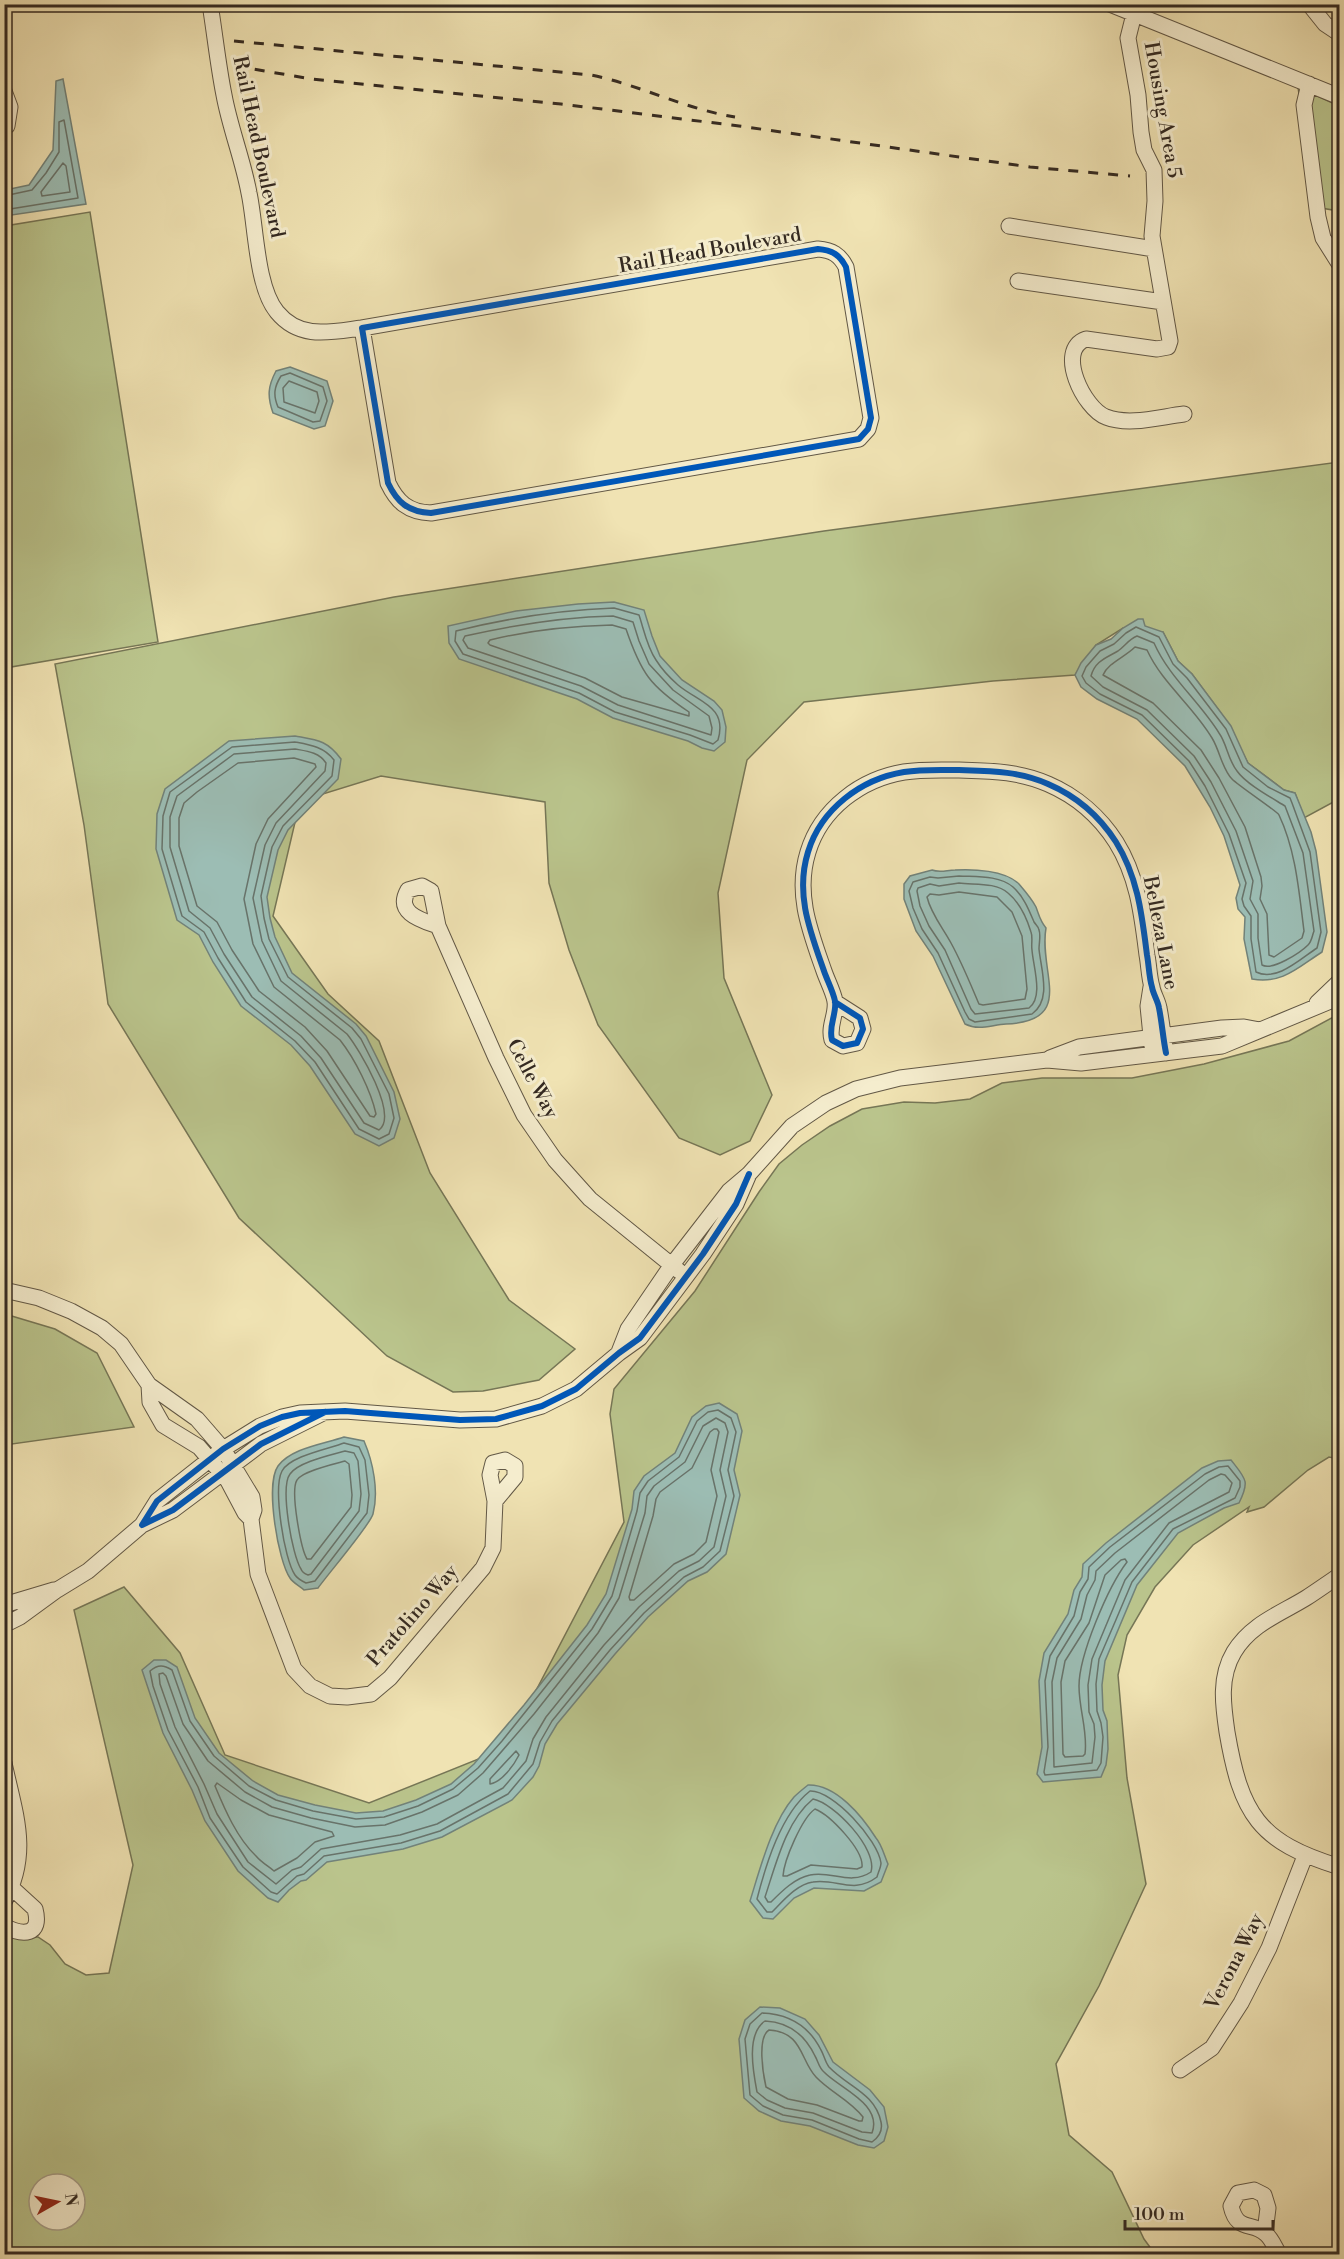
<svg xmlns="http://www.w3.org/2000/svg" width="1344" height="2259" viewBox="0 0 1344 2259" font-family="'Libre Bodoni',serif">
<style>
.green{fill:#bac48c;stroke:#767656;stroke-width:1.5;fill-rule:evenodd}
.water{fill:#9cbdb4;stroke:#728279;stroke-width:1.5}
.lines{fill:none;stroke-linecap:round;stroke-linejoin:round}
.shore{stroke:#68736a;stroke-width:1.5}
.minor-casing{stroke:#625846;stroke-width:17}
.minor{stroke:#f5edce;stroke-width:15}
.rail{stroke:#332921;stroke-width:3;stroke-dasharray:10 10;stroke-linecap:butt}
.cycleway-casing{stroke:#f5edce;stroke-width:10}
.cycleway{stroke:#0057b8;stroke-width:6}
.labels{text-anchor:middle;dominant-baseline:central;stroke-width:6;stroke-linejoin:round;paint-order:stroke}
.street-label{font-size:20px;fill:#332921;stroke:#f5edce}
</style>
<rect width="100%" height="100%" fill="#f0e3b3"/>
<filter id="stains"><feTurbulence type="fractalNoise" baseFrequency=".00333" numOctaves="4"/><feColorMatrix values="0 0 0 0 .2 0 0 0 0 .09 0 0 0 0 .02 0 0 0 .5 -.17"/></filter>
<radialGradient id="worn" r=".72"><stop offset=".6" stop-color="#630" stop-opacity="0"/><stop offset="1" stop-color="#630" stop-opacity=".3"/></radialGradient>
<path class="green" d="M1298,87L1339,106V211L1321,208L1310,172Z
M90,212L158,642L5,668V226Z
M1339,462V799L1304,818L1295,793L1284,790L1248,763L1220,712L1192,674L1178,661L1163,632L1123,628L1096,645L1075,675L993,681L804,702L747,760L718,893L724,978L772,1095L750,1141L720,1155L679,1138L598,1025L569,950L549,883L545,802L381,776L300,801L273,916L328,994L379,1041L430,1173L509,1300L575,1349L539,1380L483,1391L453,1392L387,1356L239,1218L108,1004L84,825L55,664L394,597L824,531Z
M1339,1014V1459L1329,1457L1308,1470L1264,1507L1247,1512L1249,1507L1193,1545L1155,1587L1127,1635L1118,1675L1127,1778L1146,1884L1099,1986L1056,2064L1069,2135L1112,2172L1144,2239L1155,2254H5V1937H38L50,1945L65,1964L86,1975L109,1973L133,1865L74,1610L124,1587L180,1653L225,1755L369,1803L506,1748L624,1522L610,1414L614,1389L695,1291L759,1192L779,1164L802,1145L830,1126L862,1109L904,1102L935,1103L970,1099L1002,1083L1042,1078H1132L1204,1064L1289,1041ZM39,2184H75V2220H39Z
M5,1314L55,1329L97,1353L134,1427L5,1445Z"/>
<path class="water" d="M63,79L86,204L5,216V190L29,185L53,150L56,81Z
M290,367L327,381L333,401L325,426L314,429L273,413C267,396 268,386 276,371Z
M614,602L644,610L652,636L660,656L682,680L714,701L722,710L726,727L725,742L714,751L702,748L688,741L613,718L577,699L459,659L449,643L448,626L516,611L578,604Z
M1138,619H1143L1145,626L1163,632L1178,661L1192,674L1231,726L1248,763L1284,790L1295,793L1311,832L1316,851L1327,932L1322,952C1297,968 1283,984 1252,979L1244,939L1245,917L1238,909L1236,898L1240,885L1224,836L1210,807L1185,766L1137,719L1097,699L1081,687L1075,675L1081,663L1096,645L1111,639L1123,628Z
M295,736C317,740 327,740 341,759L338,779L288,830L278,850L267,897L270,918L275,937L292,973L356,1024L366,1036L394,1092L400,1119L394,1138L379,1146L355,1134L310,1066L291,1045L241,1006L213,962L199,935L177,920L156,849L157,814L165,789L229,741Z
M932,870C940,873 947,870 955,870C973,869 1005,870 1019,884C1025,891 1032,899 1036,907C1039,915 1040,921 1046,928C1038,972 1077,1021 1006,1024C991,1025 979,1031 965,1024L933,956L916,931L904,899V884L910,876Z
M719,1403L737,1414L742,1431L734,1470L740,1495L726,1554L707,1572L688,1581L648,1617L615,1654L557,1724L545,1744L539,1766L533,1777L512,1800L442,1837L403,1849L327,1862L306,1880L301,1881L289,1890L278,1902L268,1898L238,1871L205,1821L192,1790L163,1733L142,1670L154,1660H166L177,1667L195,1718L219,1753L253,1781L278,1795L315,1805L356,1813L383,1811L416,1800L451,1784L474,1764L524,1705L587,1625L606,1594L632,1509L634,1491L644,1476L675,1453L692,1417L706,1406Z
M344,1437L364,1441C373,1462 379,1491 373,1514C370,1525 328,1574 318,1588L304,1590C300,1586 293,1583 290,1578C278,1561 265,1484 278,1466C291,1448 324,1444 344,1437Z
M1231,1460C1246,1479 1250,1481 1239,1503L1224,1508L1178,1533L1137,1585L1105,1661L1102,1685L1103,1710L1107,1721L1108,1749L1106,1765L1101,1777L1043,1782L1037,1774L1042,1747L1039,1681L1044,1653L1068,1614L1074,1590L1082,1577L1083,1564L1106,1543L1202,1468L1218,1461Z
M808,1785C836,1784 862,1816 876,1838C882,1845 884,1855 888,1864L881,1882L864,1891L814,1888L794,1898L773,1919L763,1918L750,1901C760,1869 772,1822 794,1797C798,1793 803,1789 808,1785Z
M760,2007L780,2008L805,2019L819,2035L833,2062L870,2090L884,2107L888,2127L884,2141L874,2148L858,2145L810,2126L781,2121L759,2111L744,2098L739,2039L745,2020Z"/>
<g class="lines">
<path class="shore" d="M63,163L66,166L70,192L42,196L41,192Z
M4,196L32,190L46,173L59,152V122L64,120L78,198L4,210
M290,373L323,387L327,401L320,421L313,422L278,407C273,395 274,387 281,376Z
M289,381L317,392L319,401L315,413L284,402L283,388Z
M614,608L639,615C644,630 647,647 656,660C661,668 670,678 678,685C698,702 728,706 718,740L713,744L690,735L615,712L579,693L463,654L455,641L456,631C508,618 560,610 614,608Z
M613,616L633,622L639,641L649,664L673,690L709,716L712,728L711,735L618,705L581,686L468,648L463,640L465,636C514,625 563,617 613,616Z
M612,625L626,629C641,673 650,686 689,712V716L622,697L585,678L490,645L488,643L490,640C530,630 571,626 612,625Z
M1136,627L1159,637L1173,664L1187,678L1226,729L1243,767L1268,787L1290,798L1292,803L1310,852L1321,932L1317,948C1300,959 1277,982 1256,972L1251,939V916L1244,906L1242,899L1246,883L1229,834L1205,786L1189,761L1142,715L1100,694L1086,683L1082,676L1086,667L1100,651L1114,644L1126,633Z
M1137,636L1154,643C1169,677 1199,701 1219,733C1227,744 1228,760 1237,771C1246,784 1272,798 1285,806L1303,853L1314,931C1312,936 1312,941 1308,945C1300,953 1272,971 1262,965L1258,938V914L1250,899L1253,881L1236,831L1211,782L1194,756L1147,710L1103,687L1091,676C1095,661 1106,658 1118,651C1125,646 1129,639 1137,636Z
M1135,647L1147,650C1162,683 1193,706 1212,738C1220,751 1222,769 1232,779C1240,787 1277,811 1279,815C1296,851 1299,892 1304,931L1302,938L1274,957L1269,955L1267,914L1260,899L1262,886L1261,877L1245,827L1219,778L1201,750L1153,703L1103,675C1108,663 1125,657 1135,647Z
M295,742C311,745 324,747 334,760L332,776L283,826L272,847L261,896L264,918L269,939L288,977L352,1028L361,1039L389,1094L394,1118L389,1134L379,1139L359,1129L315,1062L295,1041L246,1002L218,958L204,932L182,916L162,849L163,816L170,792L232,747Z
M295,749C306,751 319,752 326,763L325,771L276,823L265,845L253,898L262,941L281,981L347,1034C359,1049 399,1115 379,1130L364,1123L321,1058L301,1036L252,997L224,954L210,928L189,911L170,847V817L177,796L234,754Z
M294,758L315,764L316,767L268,819L256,844L244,899L253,944L274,987L340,1040C355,1059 371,1091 376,1114L374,1117L370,1116L327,1051L305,1027L259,991L232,950L217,922L197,906L179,846V818L184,803L197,792L238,763Z
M959,876C976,877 999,875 1013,887C1024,897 1029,910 1034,922C1036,925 1039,927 1039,930C1041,935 1039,943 1039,949C1041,970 1052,1000 1032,1014L975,1022L969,1019L965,1012L938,953L922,929L913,908L909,891L913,882L930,877L938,878Z
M959,883C974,885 996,882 1008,893C1019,902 1027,919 1031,932C1033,937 1031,945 1032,950C1033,966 1044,997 1029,1008L975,1014L971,1009L945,950L929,926L920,906L917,891L918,888L930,884L939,886Z
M959,892L997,897L1012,912L1022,936L1027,989L1025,999L983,1005L979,1004C970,983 962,963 951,943C943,928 931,914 927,897L930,894L939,895Z
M718,1410L731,1418L736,1432L728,1470L734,1496L720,1551L703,1567L684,1577L644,1613L610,1650L552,1721L540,1742L533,1764L508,1794L440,1831L401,1843L324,1856L304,1874L297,1876L277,1894L271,1892L243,1867L210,1818L198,1787L168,1730L153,1686L150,1671C158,1664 164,1665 172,1670L190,1721L214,1756L249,1786L276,1800L313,1811L356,1819L384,1817L418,1806L453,1789L478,1768L502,1741L592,1629L612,1596L637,1511L640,1493L648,1481L679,1457L697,1421L708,1412Z
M716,1418L725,1423L728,1432L720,1470L726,1496L714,1547L699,1561L679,1571L639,1607L604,1645L546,1717L533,1739L526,1761L503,1788L437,1824L400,1835L321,1849L301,1867L292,1870L276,1884L248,1862L217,1814L204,1784L175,1727L160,1684L159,1674L163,1673L166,1676L183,1724L208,1761L245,1792L272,1807L311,1818L355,1827L385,1825L422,1812L458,1795L483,1773L534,1714L598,1633L619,1598L645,1513L647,1496L654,1486L685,1462L703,1426Z
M714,1429H717L719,1432L711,1470L717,1496L706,1542L694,1554L674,1564L634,1600H630L629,1597L653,1516L656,1499L660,1492L692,1468L710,1432Z
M344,1443L359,1447L365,1460L369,1495L367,1513L315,1581L306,1583C302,1581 297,1578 295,1575C284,1559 273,1488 282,1471C290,1456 328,1449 344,1443Z
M345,1451L354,1453L358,1461L361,1494L359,1511L311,1574L308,1575C305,1574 302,1572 301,1569C292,1555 280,1487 290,1474C298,1462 331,1455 345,1451Z
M345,1461L349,1464L352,1495L351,1507L311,1559H307C301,1549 290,1491 297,1480C302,1471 334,1464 345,1461Z
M1228,1466L1240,1481V1487L1235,1498L1173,1529L1132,1582L1115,1622L1099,1659L1096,1684L1097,1711L1101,1723L1103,1737L1101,1763L1097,1770L1045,1775L1044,1772L1048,1747L1045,1681L1050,1656L1074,1616L1080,1592L1088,1579L1089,1567L1110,1547L1205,1474L1219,1467Z
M1221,1474L1225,1475L1232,1483L1229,1492L1169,1523L1125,1580L1092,1659L1088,1685L1089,1712L1094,1724L1095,1737L1092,1763L1054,1767L1052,1682L1057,1658L1081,1619L1087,1595L1095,1580L1096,1571L1115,1553L1209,1480Z
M1125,1559L1127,1562C1108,1587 1079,1655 1079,1686C1079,1710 1088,1731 1085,1754L1083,1756L1065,1757L1063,1754L1061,1682L1065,1661L1089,1623L1105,1575L1121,1560Z
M516,1751L519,1755C514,1765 502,1782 490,1784V1779Z
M217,1783L241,1800L269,1815L332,1832L334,1836L315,1842L297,1858L274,1871C268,1866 261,1862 256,1856C237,1838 225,1810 215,1786Z
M810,1791C833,1790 878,1840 881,1863C881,1867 878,1873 877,1877C853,1895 837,1878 813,1882C797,1884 783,1901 772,1912H767L757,1899C766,1864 781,1814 810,1791Z
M813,1799C834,1803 878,1849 871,1872C850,1886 831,1870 810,1875C795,1878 782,1891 771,1902H768L765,1897C776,1864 786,1821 813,1799Z
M815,1809C830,1815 864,1850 862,1867L857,1869L811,1865L787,1876H783C784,1860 802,1818 815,1809Z
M762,2013C789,2014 809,2026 821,2050C824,2055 825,2062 829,2067C848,2087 875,2093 881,2122C883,2131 879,2137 872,2142L859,2139L812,2120L783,2115L763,2106L750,2095L745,2039L750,2024Z
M765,2021C788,2022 805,2035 815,2056C818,2061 819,2068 824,2072C839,2088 883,2104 872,2133L862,2132L813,2113L785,2108L767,2100L757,2092C753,2071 746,2034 765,2021Z
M769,2030C803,2032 800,2060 816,2077C830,2092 850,2100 863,2117L862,2121H859L817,2105L788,2099L766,2087C763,2074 757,2037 769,2030Z"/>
<defs>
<path id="minor" d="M210,4C215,35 218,65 224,95C230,128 243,160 249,193C256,225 256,287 277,312C300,340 330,332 362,328
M1110,4L1340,97
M1309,4L1325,24L1340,34
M1134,14L1128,38L1138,95L1141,132L1144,150L1154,170L1155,201L1152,236L1170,341L1168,347L1157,349L1086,339C1055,350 1084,409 1106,417C1129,426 1159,417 1184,414
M1309,84L1304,105L1318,217L1323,238L1340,265
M4,91L10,107L7,126L4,128
M1009,226L1154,249
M818,249C832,250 840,255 846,267L871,418L868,429L859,439L431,513C408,512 397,502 388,483L362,328Z
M1018,281L1163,302
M438,926C421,920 395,913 408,890L422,886L431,891L438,926L496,1058L524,1115L555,1160L590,1199L679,1271
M1151,987L1148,1006L1152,1046
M835,1002L860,1018L863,1029L857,1043L843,1046L832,1040C828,1026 837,1014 835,1001C833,991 827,980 824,971C810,931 795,894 808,852C821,809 861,779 904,772C922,769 941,770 959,770C990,771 1019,771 1048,784C1076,796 1100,817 1116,842C1138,877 1142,916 1147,955C1149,966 1149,977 1152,987C1153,994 1158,1001 1159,1008C1162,1023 1163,1038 1166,1053
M1317,1003L1340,981
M1050,1058L1079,1047L1222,1028L1244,1027L1260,1030
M4,1290L39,1298L71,1311L102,1328L121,1344L149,1385L197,1419L223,1449L252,1497L254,1510L251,1519L258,1574L294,1669L310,1686L330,1696L347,1697L371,1694L390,1678L483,1568L493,1548L495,1501L515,1477V1466L505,1460L493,1463L490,1475L495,1501
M619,1352L628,1329L671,1266L729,1191L749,1174L792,1126L826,1103L856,1089L900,1078L1047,1060L1081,1063L1222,1046L1340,997
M149,1385L150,1402L163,1425L199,1447L228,1481L245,1513L251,1519
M325,1412L261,1444L173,1510L142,1525L157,1501L223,1449L260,1426L282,1417L300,1413L345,1411L460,1420L496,1419L542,1406L576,1389L619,1353L640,1338L703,1254L736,1204L749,1174
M1340,1575C1328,1583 1317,1591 1306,1598C1280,1614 1251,1624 1234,1652C1219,1677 1223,1705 1227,1732C1241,1814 1258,1842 1340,1867
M4,1605L54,1590
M4,1625L20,1617L57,1590L88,1571L142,1525
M4,1763C15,1814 31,1853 4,1902
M4,1926C23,1936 42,1936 35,1909L12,1888
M1180,2070L1212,2048L1241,2003L1269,1948L1305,1856
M1265,2232L1268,2208L1264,2195L1254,2190L1238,2193L1231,2206C1237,2233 1253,2221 1266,2234C1272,2239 1275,2248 1279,2254"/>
</defs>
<use href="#minor" class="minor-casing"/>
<use href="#minor" class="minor"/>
<path class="rail" d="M234,41L591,75C640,85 685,109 735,117
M235,66L312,79L561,104L739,126L1030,167L1130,176"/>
<defs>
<path id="cycleway" d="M818,249C832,250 840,255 846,267L871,418L868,429L859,439L431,513C408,512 397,502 388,483L362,328Z
M835,1002L860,1018L863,1029L857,1043L843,1046L832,1040C828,1026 837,1014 835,1001C833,991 827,980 824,971C810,931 795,894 808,852C821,809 861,779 904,772C922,769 941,770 959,770C990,771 1019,771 1048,784C1076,796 1100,817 1116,842C1138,877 1142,916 1147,955C1149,966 1149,977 1152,987C1153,994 1158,1001 1159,1008C1162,1023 1163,1038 1166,1053
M325,1412L261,1444L173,1510L142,1525L157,1501L223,1449L260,1426L282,1417L300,1413L345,1411L460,1420L496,1419L542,1406L576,1389L619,1353L640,1338L703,1254L736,1204L749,1174"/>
</defs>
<use href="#cycleway" class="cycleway-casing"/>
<use href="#cycleway" class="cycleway"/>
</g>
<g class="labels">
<g class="street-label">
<text transform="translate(1162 110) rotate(80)">Housing Area 5</text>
<text transform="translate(258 147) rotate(78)">Rail Head Boulevard</text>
<text transform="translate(710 251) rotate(-10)">Rail Head Boulevard</text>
<text transform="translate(1160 933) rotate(79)">Belleza Lane</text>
<text transform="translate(532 1079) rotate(62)">Celle Way</text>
<text transform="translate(413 1616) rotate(-49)">Pratolino Way</text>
<text transform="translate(1235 1962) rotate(-63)">Verona Way</text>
</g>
</g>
<rect width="1344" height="2259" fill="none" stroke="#f0e3b3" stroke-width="24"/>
<rect x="6" y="6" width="1332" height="2247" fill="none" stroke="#332921" stroke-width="3"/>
<rect x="12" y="12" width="1320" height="2235" fill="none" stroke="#332921" stroke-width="1.5"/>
<g transform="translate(57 2202) rotate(81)"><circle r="28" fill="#f5edce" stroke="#a79f89" stroke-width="1.5"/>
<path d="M0-4.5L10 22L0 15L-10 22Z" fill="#8f2418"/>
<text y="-9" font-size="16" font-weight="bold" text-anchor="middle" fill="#332921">N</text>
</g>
<path d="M1125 2220v9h148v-9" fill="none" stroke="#332921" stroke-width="3"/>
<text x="1134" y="2220" font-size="18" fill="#332921" stroke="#f5edce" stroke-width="4.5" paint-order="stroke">100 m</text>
<rect width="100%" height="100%" filter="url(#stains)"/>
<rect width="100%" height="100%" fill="url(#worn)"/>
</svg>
